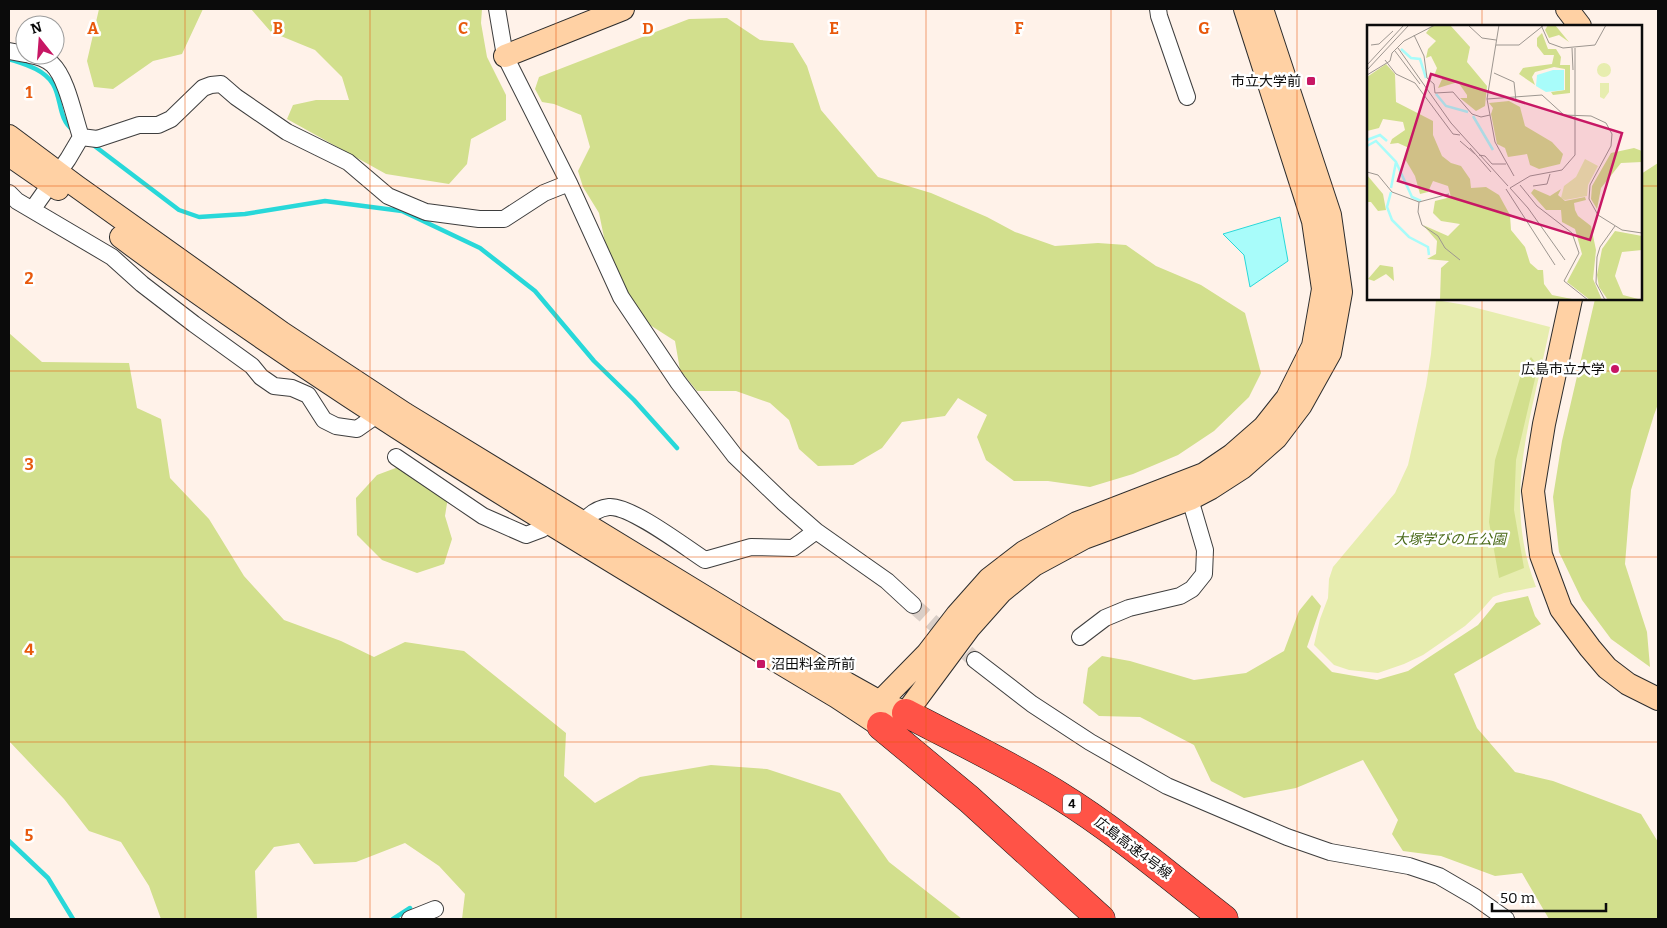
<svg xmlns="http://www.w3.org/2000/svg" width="1667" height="928" viewBox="0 0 1667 928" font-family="Bitter,'Noto Sans JP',serif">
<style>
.green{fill:#e7edaf}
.forest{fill:#d2df8d}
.water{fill:#a8fcfa;stroke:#28d8d9}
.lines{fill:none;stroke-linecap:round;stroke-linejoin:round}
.stream{stroke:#28d8d9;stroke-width:4.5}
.street-tunnel{stroke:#dacfc8;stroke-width:16;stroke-dasharray:16 8;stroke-linecap:butt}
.street-casing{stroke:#3e3e3e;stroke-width:18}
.secondary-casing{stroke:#2d2d2d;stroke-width:24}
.highway-casing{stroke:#1c1c1c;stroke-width:29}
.street{stroke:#fff;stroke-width:16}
.secondary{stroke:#ffd1a4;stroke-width:22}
.highway{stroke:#ff5347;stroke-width:28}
.grid{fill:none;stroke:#e8590c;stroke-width:1;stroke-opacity:0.55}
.poi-dot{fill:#c71764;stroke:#fff;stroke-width:2}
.labels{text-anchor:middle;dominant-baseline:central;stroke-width:5;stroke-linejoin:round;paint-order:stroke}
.shield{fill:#fff;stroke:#545454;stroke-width:1}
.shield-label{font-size:12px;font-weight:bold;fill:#0b0b0b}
.poi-label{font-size:14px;fill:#0b0b0b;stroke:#fff;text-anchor:end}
.park-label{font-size:14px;font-style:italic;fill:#476816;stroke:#fff}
.street-label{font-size:14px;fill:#0b0b0b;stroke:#fff}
.inset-river{fill:none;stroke:#a8fcfa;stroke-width:2.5}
.inset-road{fill:none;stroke:#9d9690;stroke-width:1}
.view{fill:#c71764;fill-opacity:0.15;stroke:#c71764;stroke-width:2.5}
.inset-edge{fill:none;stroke:#0b0b0b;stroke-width:2.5}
.grid-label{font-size:16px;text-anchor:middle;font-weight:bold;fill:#e8590c;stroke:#fff;stroke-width:5;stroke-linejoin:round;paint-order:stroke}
</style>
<rect width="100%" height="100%" fill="#fff2e9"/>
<path class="green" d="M1436,300L1465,305L1550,327C1532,416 1501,497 1536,587L1504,593L1493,597L1479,613L1465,626L1423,655L1404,664L1378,673L1349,670L1334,665L1314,645L1320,619L1328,598L1329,579L1333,567L1395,493L1408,465L1426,386L1431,354Z"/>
<path class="forest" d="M99,9H203L182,54L153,61L113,89L94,87L87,61Z
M251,9H482L481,23L487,57L506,95V120L471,139L467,164L449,184L386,174L287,119L293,105L316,100H349L342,77L315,50L271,32Z
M727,18L760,40L793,43L807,66L821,110L878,177L931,193L987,217L1015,232L1055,246L1098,243L1126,245L1156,266L1201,285L1245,313L1261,373L1249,397L1214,431L1178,455L1133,474L1090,487L1048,481H1014L986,460L977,437L987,415L958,398L945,416L902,422L882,448L853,465L818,466L799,449L789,420L770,403L736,391H697L680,370L675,341L650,325L627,295L606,247L599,213L583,187L578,171L590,147L581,115L554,104L542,102L535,89L539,77L689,19Z
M1658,163V404L1654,415L1631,490L1625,564L1647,632L1650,667L1611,639L1582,600L1559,552L1553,497L1562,441L1595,299H1641V174Z
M9,333L42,362L129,363L137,408L161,419L170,478L209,519L244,576L284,620L341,641L374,657L405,642L464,651L566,733L564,776L595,803L640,777L711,765L767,769L840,793L889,862L962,919H462L465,894L439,866L405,843L356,862L314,864L299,843L274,847L255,871L257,919H161L149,886L121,842L89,831L64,799L9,741Z
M1531,357L1538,366L1516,460L1514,510L1524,568L1499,578L1489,522L1495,460L1523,368Z
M401,466L448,497L445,516L452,539L444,564L417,573L382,560L357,535L356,498L377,475Z
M1312,595L1321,606L1307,647L1332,672L1377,680L1408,671L1478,625L1496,603L1528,596L1535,616L1541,624L1454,674L1477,728L1515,772L1553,781L1641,814L1658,842V919H1549L1522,873L1495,876L1441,856L1403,851L1392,834L1398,820L1363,760L1296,788L1244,798L1211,781L1194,745L1140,717L1099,716L1083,703L1088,668L1102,656L1130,661L1194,680L1246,673L1284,651L1299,611Z"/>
<path class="water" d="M1280,217L1288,261L1250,287L1244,255L1223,234Z"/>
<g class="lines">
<path class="stream" d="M9,59C24,64 44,69 53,84C62,99 58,119 73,130
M92,144L179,210L199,217L245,214L325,201L402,211L480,248L535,291L594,361L634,400L677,448
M9,841L48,878L73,919
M393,919L410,908"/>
<path class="street-tunnel" d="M913,605L975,660"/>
<defs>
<path id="street" d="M497,9L505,56L569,183L621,297L678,382L735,456L784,503L816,531L887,581L913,605
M1158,9L1159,16L1187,97
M9,51L25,54
M30,55C37,56 46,59 52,64C67,78 74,117 81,137L97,139L139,125H158L171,119L203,88L211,85L221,84L236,97L287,132L348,162L388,196L426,212L479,219H504L544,193L569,183
M9,193L17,201L112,257L142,284L194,324L252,366L261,377L274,386L292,388L308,395L324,420L336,426L357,429L377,415
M32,210L68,159L81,137
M396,457L483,516L526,535L542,529L548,523
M583,522C590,514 598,508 609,507C630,505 685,547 705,560L751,547L793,548L816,531
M1080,637L1105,618L1129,608L1180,596L1192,589L1204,574L1205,550L1190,499
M975,660L1032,704L1090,742L1167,786L1287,837L1330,852L1409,866L1439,876L1475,897L1506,919
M410,919L435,909"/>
<path id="secondary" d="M1567,9L1580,26
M505,56L623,9
M9,136L76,186L282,333L405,414L846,683L880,702L906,713
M9,155L58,189
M121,237C349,407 594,551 837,697L881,726
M1571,299L1544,424L1533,491L1541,555L1561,609L1590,648L1607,668L1628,684L1658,699
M881,715L880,702L927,654L957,615L989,579L1024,552L1077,523L1204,474L1232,455L1264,427L1287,398L1313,346L1323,289L1313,221L1245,9
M893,720L906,713L969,628L1001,592L1034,565L1084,538L1190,499L1211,488L1242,468L1276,438L1301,405L1330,353L1341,292L1330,215L1262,9"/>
<path id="highway" d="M906,713C957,740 1011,765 1060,796C1118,832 1170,877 1224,919
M881,726L969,799L1101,919"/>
</defs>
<use href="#street" class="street-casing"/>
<use href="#secondary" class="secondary-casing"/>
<use href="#highway" class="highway-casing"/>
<use href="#street" class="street"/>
<use href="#secondary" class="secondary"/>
<use href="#highway" class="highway"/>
</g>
<path class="grid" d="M185,9V919M370,9V919M556,9V919M741,9V919M926,9V919M1111,9V919M1297,9V919M1482,9V26M9,186H1368M1641,186H1658M1482,299V919M9,371H1658M9,557H1658M9,742H1658"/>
<g class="poi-dot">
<rect x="1306" y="76" width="10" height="10" rx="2.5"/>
<circle cx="1615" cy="369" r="5"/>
<rect x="756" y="659" width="10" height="10" rx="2.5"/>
</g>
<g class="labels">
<rect class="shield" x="1063" y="794.5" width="18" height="19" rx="4"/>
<g class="shield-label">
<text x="1072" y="804">4</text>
</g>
<g class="poi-label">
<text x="1301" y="81">市立大学前</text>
<text x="1605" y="369">広島市立大学</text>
<text x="771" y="664" text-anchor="start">沼田料金所前</text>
</g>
<g class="park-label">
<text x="1450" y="539">大塚学びの丘公園</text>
</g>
<g class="street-label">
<text transform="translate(1133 848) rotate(37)">広島高速4号線</text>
</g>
</g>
<g transform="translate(1367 25)">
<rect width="275" height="275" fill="#fff2e9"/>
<path d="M230 45a7 7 0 1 1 14 0a7 7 0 1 1-14 0ZM233,58H242V67L237,74L233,72ZM218,134L231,141L221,160L220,171L198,175L194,173L197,161L209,152Z" fill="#e7edaf"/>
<path d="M65,0H83L103,22L100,37L120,61L118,81L109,86L93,73H100V70L91,57L71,63L76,52L67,51L70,43L64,31L59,33L61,24L69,16L59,8ZM181,0H188L202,17L192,10L182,13L178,5ZM175,8L181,24H189L194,32L193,40H203V68L186,70L184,67L198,65V44L187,42L168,47L165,52L168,60L152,49L156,43L185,39L187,30H177L170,21V13ZM19,39L28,49L29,77L66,96V110L75,131L84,138L94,141L103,154L104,163L119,162L132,170L143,190L144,205L158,222L163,238L171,245H176L177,259L185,270L210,275H73L74,243L82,236L60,234L69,229L70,216L56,200L81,211L93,199L74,196L66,188L68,176L84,172L81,161L66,156L61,167L53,169L48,151L38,134L42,123L31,118L23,119L25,114L38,105L36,97L16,94L12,103L0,106V52ZM142,76L153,82L158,101L185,117L196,129L193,139L172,144L163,140L160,129L141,132L138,123L130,119L124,89L126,83L122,78ZM267,123L275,126V137L254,138L234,163L230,184L224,174L225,161L244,128ZM0,150L16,169L19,185L11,186L4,177H0ZM167,164L183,171L194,164L191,170L198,176L218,172L219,175L207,178L208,185L211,191L224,201L229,225L226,254L235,275H223L200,257L215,229L208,204L195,197L194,185H179L164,168ZM248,206L275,211V225L255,227L248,251L256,270L275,275H241L232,262L230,250L235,224ZM13,240L26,242L27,256L19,249L7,256L1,254Z" fill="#d2df8d"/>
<path d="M186,45H197V65L179,67L169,61L170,50Z" fill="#a8fcfa"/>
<path class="inset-river" d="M34,24L44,33L53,34L59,53M69,69L79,81L101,87M106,91L126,125M0,115L13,110L20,116M0,121L9,116L29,137L24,163M29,137L45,172L54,176M24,167L20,182L25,195L42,212L61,222L62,230"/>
<path class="inset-road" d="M101,0L115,13L129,15M132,0L120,74L128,117L147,151M174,0L182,18L196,23L228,20L239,0M47,10L57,31L60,53L67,59L68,68L86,67L105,89L114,92L123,90M4,20L12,19L26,6M129,20H152L177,0M31,23L84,98L141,161M205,23L206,45M28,26L53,59M18,35L29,49L48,58L86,109L93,110M0,40L37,0M0,45L42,0M127,48L147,57L149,76M0,50L23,36L25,28L37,16L68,0M120,74L175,70L197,90L224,91L239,98L245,109L244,121L223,160L222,174L231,190L255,205L275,208M93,116L108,129M103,123L124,147M112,130L118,131L125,139H139M0,147L11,150L25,167L52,177L51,187L55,200L71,211L78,223L93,235M153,160L170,181L205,208L212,228L197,256L221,275M166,161L180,159L183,149M143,163L163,151L195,145L208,130V23M143,163L161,183L198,235M139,164L188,240M52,177L82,169M238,275L229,258L230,232L233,222L248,201"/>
<path class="view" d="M64,49L255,108L223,215L31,156Z"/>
<rect width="275" height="275" class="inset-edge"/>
</g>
<g class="grid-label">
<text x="93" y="34">A</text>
<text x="278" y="34">B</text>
<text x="463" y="34">C</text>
<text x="648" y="34">D</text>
<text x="834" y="34">E</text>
<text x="1019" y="34">F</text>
<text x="1204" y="34">G</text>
<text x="29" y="98">1</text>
<text x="29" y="284">2</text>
<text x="29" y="470">3</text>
<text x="29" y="655">4</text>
<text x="29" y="841">5</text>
</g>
<rect width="1667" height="928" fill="none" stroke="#0b0b0b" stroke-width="20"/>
<g transform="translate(40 40) rotate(343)"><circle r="24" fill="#ffffff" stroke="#9d9d9d"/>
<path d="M0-4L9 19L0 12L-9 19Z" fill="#c71764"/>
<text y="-8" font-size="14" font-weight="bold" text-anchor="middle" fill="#0b0b0b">N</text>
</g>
<path d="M1492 903v8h114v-8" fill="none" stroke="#0b0b0b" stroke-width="2.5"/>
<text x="1500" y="903" font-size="15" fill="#0b0b0b" stroke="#ffffff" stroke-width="4" paint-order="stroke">50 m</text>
</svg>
